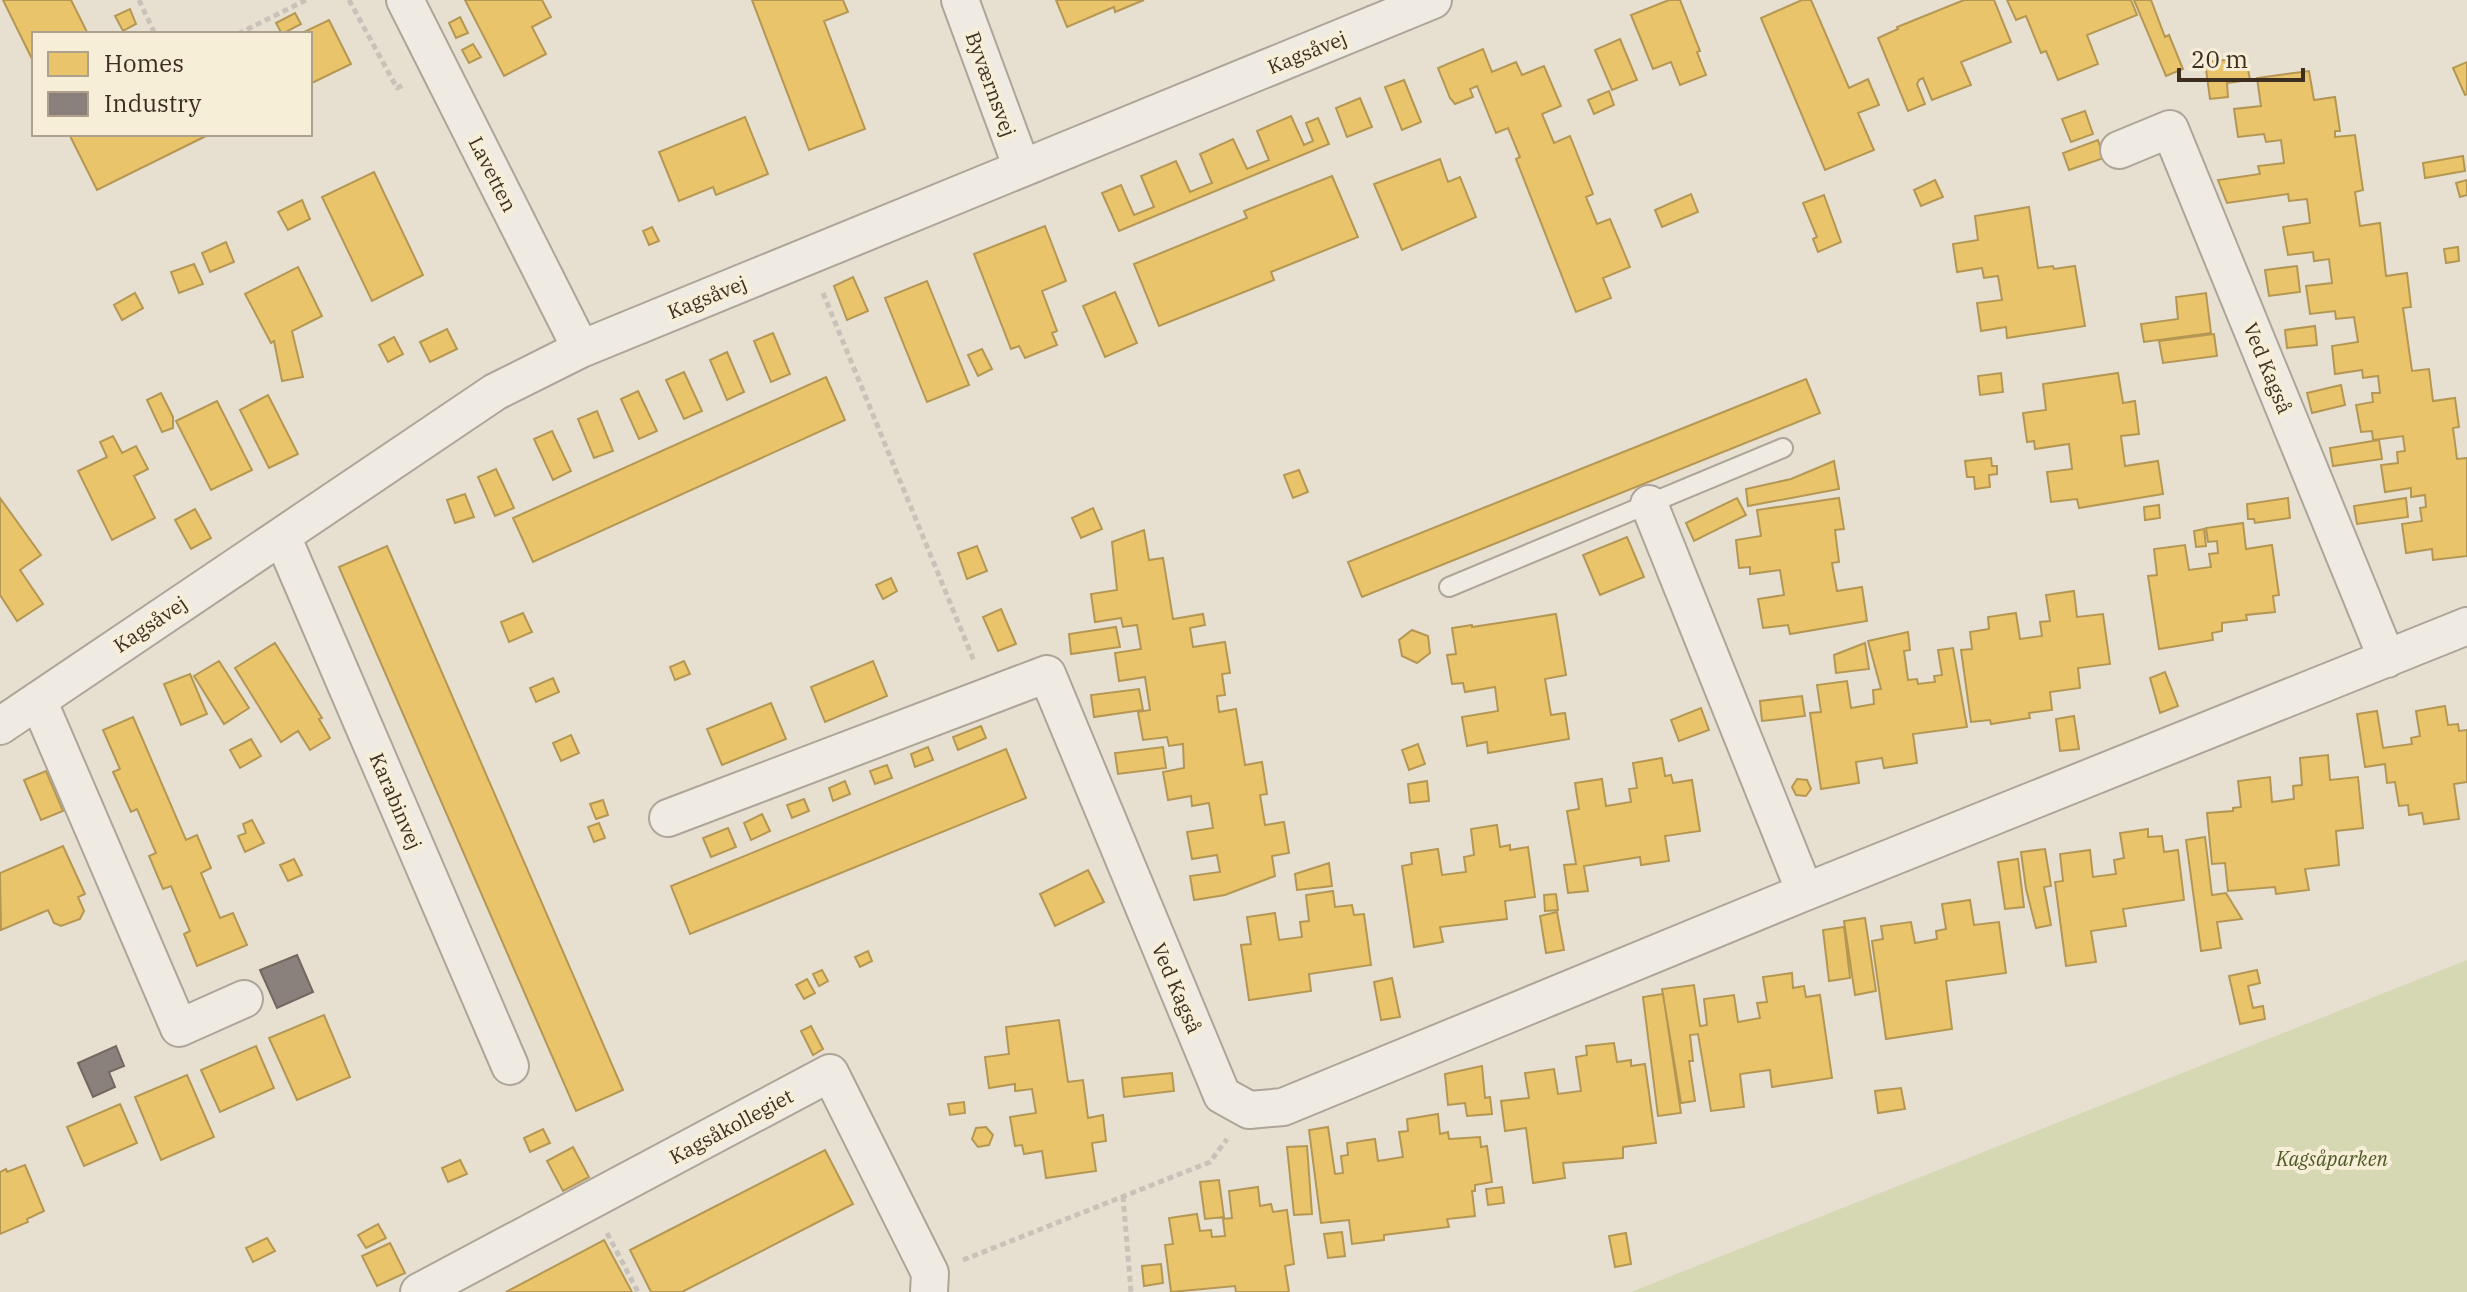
<svg xmlns="http://www.w3.org/2000/svg" width="2467" height="1292" viewBox="0 0 2467 1292" font-family="'IBM Plex Serif',serif">
<style>
.green{fill:#d6d7b3}
.homes{fill:#e9c46a;stroke:#b59754;stroke-width:2}
.industry{fill:#8a817c;stroke:#736860;stroke-width:2}
.lines{fill:none;stroke-linecap:round;stroke-linejoin:round}
.service-casing{stroke:#ada599;stroke-width:22}
.minor-casing{stroke:#ada599;stroke-width:40}
.path{stroke:#c8c2b9;stroke-width:5;stroke-dasharray:6 4;stroke-linecap:butt}
.service{stroke:#efebe3;stroke-width:18}
.minor{stroke:#efebe3;stroke-width:36}
.labels{text-anchor:middle;dominant-baseline:central;stroke-width:8;stroke-linejoin:round;paint-order:stroke}
.street-label{font-size:20px;fill:#3d2e20;stroke:#f7eed8}
.park-label{font-size:20px;font-style:italic;fill:#4d5a26;stroke:#f7eed8}
</style>
<rect width="100%" height="100%" fill="#e7e0d1"/>
<path class="green" d="M2467,960V1292H1631Z"/>
<path class="homes" d="M3,0H71L88,34H34V63Z
M465,0H542L551,17L532,27L546,54L504,76Z
M752,0H843L848,12L824,21L865,129L809,150Z
M1056,0H1144L1115,12L1114,7L1067,27Z
M1669,0H1680L1700,51L1697,52L1706,75L1680,85L1671,62L1653,69L1631,15Z
M1802,0H1811L1849,88L1868,79L1879,105L1858,113L1874,150L1825,170L1761,18Z
M1964,0H1994L2011,42L1961,62L1971,85L1932,100L1923,78L1919,80L1917,84L1925,104L1908,111L1878,38L1898,29L1897,27Z
M2007,0H2131L2137,15L2087,35L2098,64L2058,80L2046,51L2041,53L2026,16L2016,20Z
M2134,0H2151L2165,37L2169,35L2183,69L2166,76Z
M130,9L136,24L123,31L115,16Z
M295,13L301,24L282,34L276,23Z
M460,17L468,33L456,38L449,23Z
M329,20L351,64L310,84V34H300Z
M1620,39L1637,80L1612,90L1595,50Z
M473,44L481,57L469,63L462,50Z
M1483,49L1492,72L1516,62L1522,75L1544,66L1561,106L1542,114L1554,143L1570,136L1593,194L1586,197L1597,224L1610,219L1630,267L1603,278L1611,298L1576,312L1516,159L1520,157L1508,128L1496,133L1477,86L1470,89L1473,97L1455,104L1450,98L1438,68Z
M2246,58L2250,80L2227,83L2228,97L2210,99L2205,62Z
M2467,62V94L2465,95L2453,68Z
M2309,71L2314,100L2335,97L2340,131H2335V137L2355,135L2363,190L2355,192L2360,226L2380,223L2386,276L2407,273L2411,307L2403,308L2412,371L2429,369L2433,401L2455,398L2459,427L2453,428L2457,459L2467,458V556L2433,560L2432,549L2406,553L2402,524L2422,521L2420,508L2426,507L2425,495L2411,497V488L2385,492L2381,465L2398,463L2397,452L2405,451L2403,436L2373,440L2372,431L2361,432L2356,405L2373,402L2372,393H2380L2378,376L2363,378L2362,370L2335,374L2332,346L2358,342L2354,317L2336,319L2335,311L2310,314L2306,286L2332,283L2329,259L2314,261L2313,252L2288,255L2283,227L2310,223L2307,199L2289,201L2288,194L2227,203L2218,180L2260,174L2258,166L2284,163L2281,140L2266,142L2264,134L2238,137L2234,109L2261,106L2257,78Z
M1404,80L1421,122L1402,130L1385,87Z
M1609,91L1614,105L1594,114L1588,100Z
M1360,98L1372,127L1347,137L1336,108Z
M2085,111L2093,134L2071,142L2062,119Z
M1291,116L1304,145L1313,141L1306,123L1318,118L1329,144L1119,231L1102,193L1121,185L1134,215L1154,207L1141,176L1176,161L1190,192L1212,183L1200,154L1233,139L1247,169L1269,160L1257,131Z
M745,117L768,174L716,195L713,187L679,201L659,152Z
M69,134H210L97,190Z
M2098,140L2104,158L2069,170L2063,153Z
M2463,156L2465,171L2425,178L2423,163Z
M1440,159L1448,182L1460,177L1476,217L1402,250L1374,184Z
M374,172L423,275L372,301L322,197Z
M1332,176L1358,237L1271,272L1274,280L1159,326L1134,264L1247,218L1244,211Z
M1935,180L1943,197L1921,206L1914,190Z
M2467,180V195L2460,197L2456,183Z
M1691,194L1698,212L1662,227L1655,210Z
M1824,195L1841,242L1818,252L1813,239L1817,237L1803,203Z
M302,200L310,219L288,230L278,212Z
M2029,207L2038,268L2053,266L2054,269L2075,266L2085,326L2007,338L2006,327L1981,331L1977,303L2002,300L1998,276L1984,278L1982,268L1957,272L1953,244L1978,240L1975,216Z
M1045,226L1066,281L1042,291L1057,331L1052,333L1057,345L1025,358L1019,346L1011,349L974,254Z
M652,227L659,241L649,245L643,231Z
M226,242L234,262L210,272L202,253Z
M2458,247L2459,261L2446,263L2444,249Z
M194,264L203,284L179,293L171,272Z
M2297,266L2300,292L2269,296L2265,270Z
M298,267L322,316L292,331L303,377L282,381L274,341L271,343L245,294Z
M853,277L868,311L847,320L834,286Z
M927,281L969,385L927,402L885,298Z
M1115,292L1137,343L1105,357L1083,306Z
M135,293L143,308L122,320L114,305Z
M2206,293L2211,333L2144,342L2141,324L2178,319L2176,297Z
M2315,326L2317,345L2287,348L2285,330Z
M447,329L457,349L430,362L420,342Z
M773,333L790,374L771,382L754,341Z
M2214,334L2217,356L2163,363L2159,341Z
M394,337L403,354L388,362L379,345Z
M982,349L992,369L978,376L968,355Z
M727,352L744,392L727,400L710,360Z
M684,372L702,411L684,419L666,380Z
M2001,373L2003,392L1980,395L1978,376Z
M2118,373L2123,403L2135,401L2139,434L2121,436L2125,466L2158,461L2163,494L2079,508L2077,499L2051,502L2047,472L2072,469L2069,444L2035,449L2034,441L2027,442L2023,413L2046,410L2043,384Z
M826,377L845,420L533,562L513,518Z
M1806,379L1820,413L1362,597L1348,562Z
M2341,385L2345,405L2312,413L2307,393Z
M638,391L657,431L639,439L621,399Z
M161,393L173,417V428L162,432L147,400Z
M268,395L298,454L269,468L240,410Z
M217,401L252,470L211,490L176,421Z
M597,411L613,451L594,458L578,419Z
M552,431L571,471L553,480L534,439Z
M113,436L122,453L136,446L148,469L134,476L155,518L112,540L78,471L107,457L100,442Z
M2379,440L2382,459L2333,466L2330,448Z
M1991,458L1992,466H1997V474L1989,475L1990,487L1975,489L1974,477H1967L1965,461Z
M1834,461L1839,489L1748,506L1746,489L1791,479Z
M496,469L514,508L495,516L478,477Z
M1299,470L1308,492L1293,498L1284,475Z
M465,494L474,517L455,523L447,500Z
M0,498L41,555L20,570L43,604L17,621L0,595Z
M1737,498L1746,515L1694,541L1686,523Z
M1839,498L1844,529L1835,530L1839,562L1832,563L1837,591L1862,587L1867,621L1790,634L1788,625L1763,628L1758,599L1784,595L1780,570L1750,574V567L1739,568L1736,540L1761,536L1757,510Z
M2288,498L2290,518L2255,523L2254,519H2248L2247,504Z
M2406,498L2408,517L2357,524L2354,506Z
M2159,505L2160,518L2145,520L2144,507Z
M1093,508L1102,529L1081,538L1072,518Z
M195,509L211,538L191,549L175,520Z
M2243,523L2246,549L2272,545L2279,595L2273,596L2275,612L2246,615L2247,620L2222,623V631L2212,633L2213,640L2159,649L2148,576L2157,575L2154,549L2185,545L2189,570L2211,567L2209,554L2218,553L2217,541L2208,542L2206,528Z
M2204,529L2206,546L2196,547L2194,531Z
M1144,530L1149,560L1163,558L1173,619L1203,614L1205,625L1190,628L1193,647L1225,642L1230,673L1222,674L1225,695L1217,696L1219,712L1236,709L1245,765L1262,762L1267,794L1260,795L1265,825L1284,822L1289,853L1272,856L1275,876L1225,895L1194,900L1190,876L1220,872L1217,855L1192,859L1187,832L1213,828L1209,803L1192,806L1191,796L1168,800L1163,772L1184,768L1183,744L1169,746L1167,737L1143,740L1138,712L1150,710L1145,677L1119,681L1115,653L1141,649L1137,625L1123,627L1121,618L1095,622L1091,594L1117,590L1112,542Z
M1627,537L1644,577L1600,595L1583,555Z
M387,546L623,1090L576,1111L339,567Z
M977,546L987,571L967,579L958,553Z
M891,578L897,591L883,599L876,585Z
M2074,591L2077,617L2103,614L2110,664L2078,668L2080,688L2050,692L2052,710L2029,713L2030,718L1991,724L1990,720L1971,722L1961,650L1972,649L1970,632L1989,629L1988,617L2016,613L2020,639L2042,636L2040,622L2050,621L2046,595Z
M1001,609L1016,644L998,651L983,617Z
M523,613L532,632L509,642L501,622Z
M1556,614L1566,675L1545,679L1551,715L1565,713L1569,739L1488,753L1487,742L1467,746L1462,717L1498,711L1495,687L1465,692L1463,683L1452,684L1447,655L1456,654L1452,628L1472,625V627Z
M1116,627L1120,647L1071,654L1069,634Z
M1412,630L1428,636L1430,653L1417,663L1402,656L1399,640Z
M1908,632L1910,650L1904,651L1908,680L1917,679L1918,684L1935,682L1934,676L1942,675L1938,650L1953,648L1967,727L1913,734L1917,763L1884,768L1882,758L1856,762L1859,783L1821,789L1810,713L1821,712L1817,685L1847,681L1851,708L1874,704L1873,690L1881,689L1868,641Z
M275,643L322,718L319,719L330,738L310,750L298,731L281,742L235,668Z
M1865,643L1869,669L1836,673L1834,655Z
M219,661L249,708L224,724L194,676Z
M684,661L690,674L675,680L670,667Z
M873,661L887,696L825,722L811,687Z
M2165,672L2178,706L2160,713L2150,678Z
M190,674L207,714L181,725L164,684Z
M553,678L559,692L536,702L530,688Z
M1139,689L1143,710L1094,717L1091,695Z
M1802,696L1805,716L1762,721L1760,701Z
M771,703L786,739L722,765L707,729Z
M2445,706L2448,725L2458,724L2459,731L2467,730V782L2454,784L2459,819L2424,824L2422,813L2409,815L2408,805L2399,806L2395,782L2387,783L2385,764L2365,767L2357,714L2377,711L2383,748L2412,744L2411,738L2420,736L2416,711Z
M1701,708L1709,730L1679,741L1671,720Z
M2074,716L2079,749L2060,751L2056,719Z
M133,717L186,840L197,835L211,868L201,873L220,918L233,913L247,945L197,966L184,934L190,931L171,886L163,889L149,856L156,853L137,809L131,812L113,772L120,769L103,730Z
M981,726L986,738L958,750L953,737Z
M571,735L579,753L561,761L553,743Z
M251,739L261,756L240,768L230,750Z
M1418,744L1425,764L1409,770L1402,750Z
M928,747L933,760L915,767L911,754Z
M1163,747L1166,768L1118,774L1115,753Z
M1006,749L1026,798L690,934L671,886Z
M2328,755L2330,780L2358,777L2363,828L2336,831L2339,865L2305,869L2309,890L2276,894L2275,887L2228,891L2225,863L2212,864L2207,813L2233,811V808L2241,807L2238,781L2270,777L2272,802L2294,799L2293,786L2302,785L2300,758Z
M1662,758L1665,776L1671,775L1673,783L1692,780L1700,831L1665,836L1669,861L1641,865L1640,857L1584,866L1588,891L1568,893L1564,865L1576,864L1567,811L1579,809L1575,783L1602,779L1606,806L1631,802L1629,789L1637,788L1633,763Z
M887,765L892,778L875,784L870,771Z
M46,771L63,811L41,820L24,780Z
M1797,779L1807,780L1811,789L1806,796L1796,795L1792,787Z
M845,781L850,794L833,801L829,788Z
M1427,781L1429,801L1410,803L1408,784Z
M804,799L809,811L792,818L787,805Z
M603,800L608,815L596,819L590,804Z
M762,814L770,831L751,840L744,823Z
M252,820L264,843L245,852L238,836L246,833L243,824Z
M599,823L605,838L594,842L588,827Z
M1497,825L1500,847L1510,845V850L1528,847L1535,897L1505,901L1507,919L1440,927L1443,942L1414,947L1402,866L1412,864L1411,853L1438,849L1442,875L1466,872L1464,857L1474,855L1471,829Z
M728,828L736,847L711,857L703,838Z
M2148,829V837L2162,836L2164,852L2178,850L2184,900L2123,909L2126,926L2091,931L2096,962L2066,966L2055,882L2063,881L2060,854L2090,850L2093,877L2116,874L2114,860L2124,858L2120,833Z
M2205,837L2212,895L2226,893L2242,919L2217,922L2221,948L2201,951L2186,840Z
M63,846L85,894L78,897L84,911L80,919L61,926L54,923L48,910L1,930L0,873Z
M2045,849L2051,886L2044,887L2051,925L2036,928L2026,889L2021,852Z
M294,859L302,875L288,881L280,865Z
M2018,859L2024,907L2005,909L1998,862Z
M1329,863L1332,886L1297,890L1295,874Z
M1088,870L1104,902L1055,926L1040,894Z
M1333,891L1335,907L1352,905L1354,915L1364,914L1371,965L1309,974L1311,991L1249,1000L1241,945L1251,944L1247,917L1275,913L1279,940L1302,937L1300,922L1309,921L1306,895Z
M1556,894L1558,910L1545,911L1544,895Z
M1970,900L1974,925L1999,922L2006,973L1946,981L1952,1029L1886,1039L1872,941L1883,939L1881,926L1911,922L1915,943L1937,939L1936,931L1946,929L1942,904Z
M1557,912L1564,950L1546,953L1540,916Z
M1865,918L1876,991L1855,995L1844,921Z
M1844,927L1850,978L1829,981L1823,930Z
M868,951L872,961L860,967L855,957Z
M822,970L828,981L819,986L813,974Z
M2257,970L2260,983L2248,986L2253,1008L2263,1006L2265,1019L2240,1024L2229,976Z
M1792,973L1793,988L1804,986L1806,997L1820,995L1832,1078L1772,1087L1770,1070L1740,1074L1744,1107L1711,1111L1698,1034L1690,1035L1693,1061H1689L1695,1101L1681,1103L1662,989L1694,985L1700,1026L1707,1025L1704,999L1734,995L1738,1022L1760,1018L1757,1003L1767,1002L1763,977Z
M1392,978L1400,1017L1381,1020L1374,982Z
M807,979L815,993L804,999L796,985Z
M1663,994L1681,1113L1658,1116L1643,997Z
M324,1015L350,1077L297,1100L269,1038Z
M1059,1020L1068,1082L1083,1080L1088,1118L1103,1115L1106,1141L1092,1143L1096,1171L1046,1178L1042,1151L1024,1154L1022,1145L1015,1146L1010,1117L1036,1113L1032,1089L1015,1091V1084L989,1088L985,1057L1009,1054L1006,1027Z
M811,1026L823,1049L813,1055L801,1031Z
M1614,1043L1617,1062L1631,1060V1066L1645,1064L1656,1143L1623,1147V1158L1563,1163L1565,1178L1533,1183L1526,1128L1505,1131L1501,1101L1529,1098L1525,1073L1554,1069L1558,1094L1581,1091L1576,1057L1587,1055L1586,1046Z
M256,1046L274,1088L220,1112L201,1070Z
M1482,1066L1485,1098L1490,1097L1492,1114L1467,1116L1465,1103L1448,1105L1445,1074Z
M1172,1073L1174,1091L1124,1097L1122,1078Z
M187,1075L214,1137L161,1160L135,1097Z
M1901,1088L1905,1109L1878,1113L1875,1091Z
M964,1102L965,1113L950,1115L948,1104Z
M120,1104L137,1143L84,1166L67,1127Z
M1438,1114L1440,1134L1448,1132L1449,1139L1480,1137L1481,1147L1487,1146L1492,1182L1475,1185V1191H1472L1475,1216L1447,1219L1449,1227L1384,1235V1240L1352,1244L1349,1220L1321,1223L1309,1130L1328,1127L1335,1174L1343,1173L1341,1156L1348,1155L1347,1143L1375,1139L1378,1161L1403,1157L1399,1132L1408,1131L1407,1119Z
M986,1127L993,1135L989,1145L978,1147L972,1139L976,1128Z
M543,1129L550,1143L530,1152L524,1138Z
M1307,1146L1312,1214L1294,1215L1287,1147Z
M573,1147L589,1177L563,1191L547,1161Z
M825,1150L853,1204L682,1292H651L630,1250Z
M460,1160L467,1174L448,1182L442,1168Z
M25,1165L44,1211L27,1219L28,1222L0,1234V1172L6,1169L7,1172Z
M1219,1180L1224,1217L1205,1219L1200,1182Z
M1258,1187L1260,1206L1271,1204L1273,1212L1287,1210L1294,1264L1285,1266L1289,1292H1236L1235,1286L1171,1292L1165,1245L1173,1244L1169,1218L1197,1214L1200,1231L1211,1230L1212,1237L1225,1236L1223,1219L1232,1218L1229,1191Z
M1502,1187L1504,1203L1488,1205L1486,1189Z
M378,1224L386,1238L366,1248L358,1235Z
M1342,1232L1345,1256L1328,1258L1324,1234Z
M1626,1233L1631,1264L1615,1267L1609,1236Z
M267,1238L275,1251L253,1262L246,1248Z
M604,1240L632,1292H506Z
M390,1243L405,1273L377,1286L362,1256Z
M1161,1264L1163,1283L1144,1286L1142,1266Z"/>
<path class="industry" d="M297,955L313,992L277,1008L260,970Z
M116,1046L124,1066L109,1072L115,1087L93,1097L78,1063Z"/>
<g class="lines">
<defs>
<path id="service" d="M1449,587L1783,448"/>
<path id="minor" d="M405,0L581,349
M960,0L1022,168
M2119,150L2170,129L2387,659
M1649,504L1805,892
M282,536L510,1066
M38,700L179,1028L244,999
M0,726L495,392L581,349L1433,0
M668,818L1047,674L1222,1095L1249,1110L1283,1107L1805,892L2467,626
M419,1292L830,1073L930,1273L929,1292"/>
</defs>
<use href="#service" class="service-casing"/>
<use href="#minor" class="minor-casing"/>
<path class="path" d="M139,0L155,34
M349,0L397,88L403,85
M238,34L306,0
M823,293L974,661
M1123,1196L1131,1292
M607,1233L638,1292
M963,1260L1210,1162L1227,1139"/>
<use href="#service" class="service"/>
<use href="#minor" class="minor"/>
</g>
<g class="labels">
<g class="street-label">
<text transform="translate(1307 52) rotate(-22)">Kagsåvej</text>
<text transform="translate(991 84) rotate(70)">Byværnsvej</text>
<text transform="translate(493 174) rotate(63)">Lavetten</text>
<text transform="translate(707 297) rotate(-22)">Kagsåvej</text>
<text transform="translate(2268 368) rotate(68)">Ved Kagså</text>
<text transform="translate(150 624) rotate(-34)">Kagsåvej</text>
<text transform="translate(396 801) rotate(67)">Karabinvej</text>
<text transform="translate(1177 988) rotate(67)">Ved Kagså</text>
<text transform="translate(731 1126) rotate(-28)">Kagsåkollegiet</text>
</g>
<g class="park-label">
<text x="2332" y="1158">Kagsåparken</text>
</g>
</g>
<rect x="32" y="32" width="280" height="104" fill="#f7eed8" stroke="#ada18e" stroke-width="2"/>
<rect x="48" y="52" width="40" height="24" fill="#e9c46a" stroke="#ada18e" stroke-width="2"/>
<text x="104" y="72" font-size="24" fill="#3d2e20">Homes</text>
<rect x="48" y="92" width="40" height="24" fill="#8a817c" stroke="#ada18e" stroke-width="2"/>
<text x="104" y="112" font-size="24" fill="#3d2e20">Industry</text>
<path d="M2179 68v12h124v-12" fill="none" stroke="#3d2e20" stroke-width="4"/>
<text x="2191" y="68" font-size="24" fill="#3d2e20" stroke="#f7eed8" stroke-width="6" paint-order="stroke">20 m</text>
</svg>
